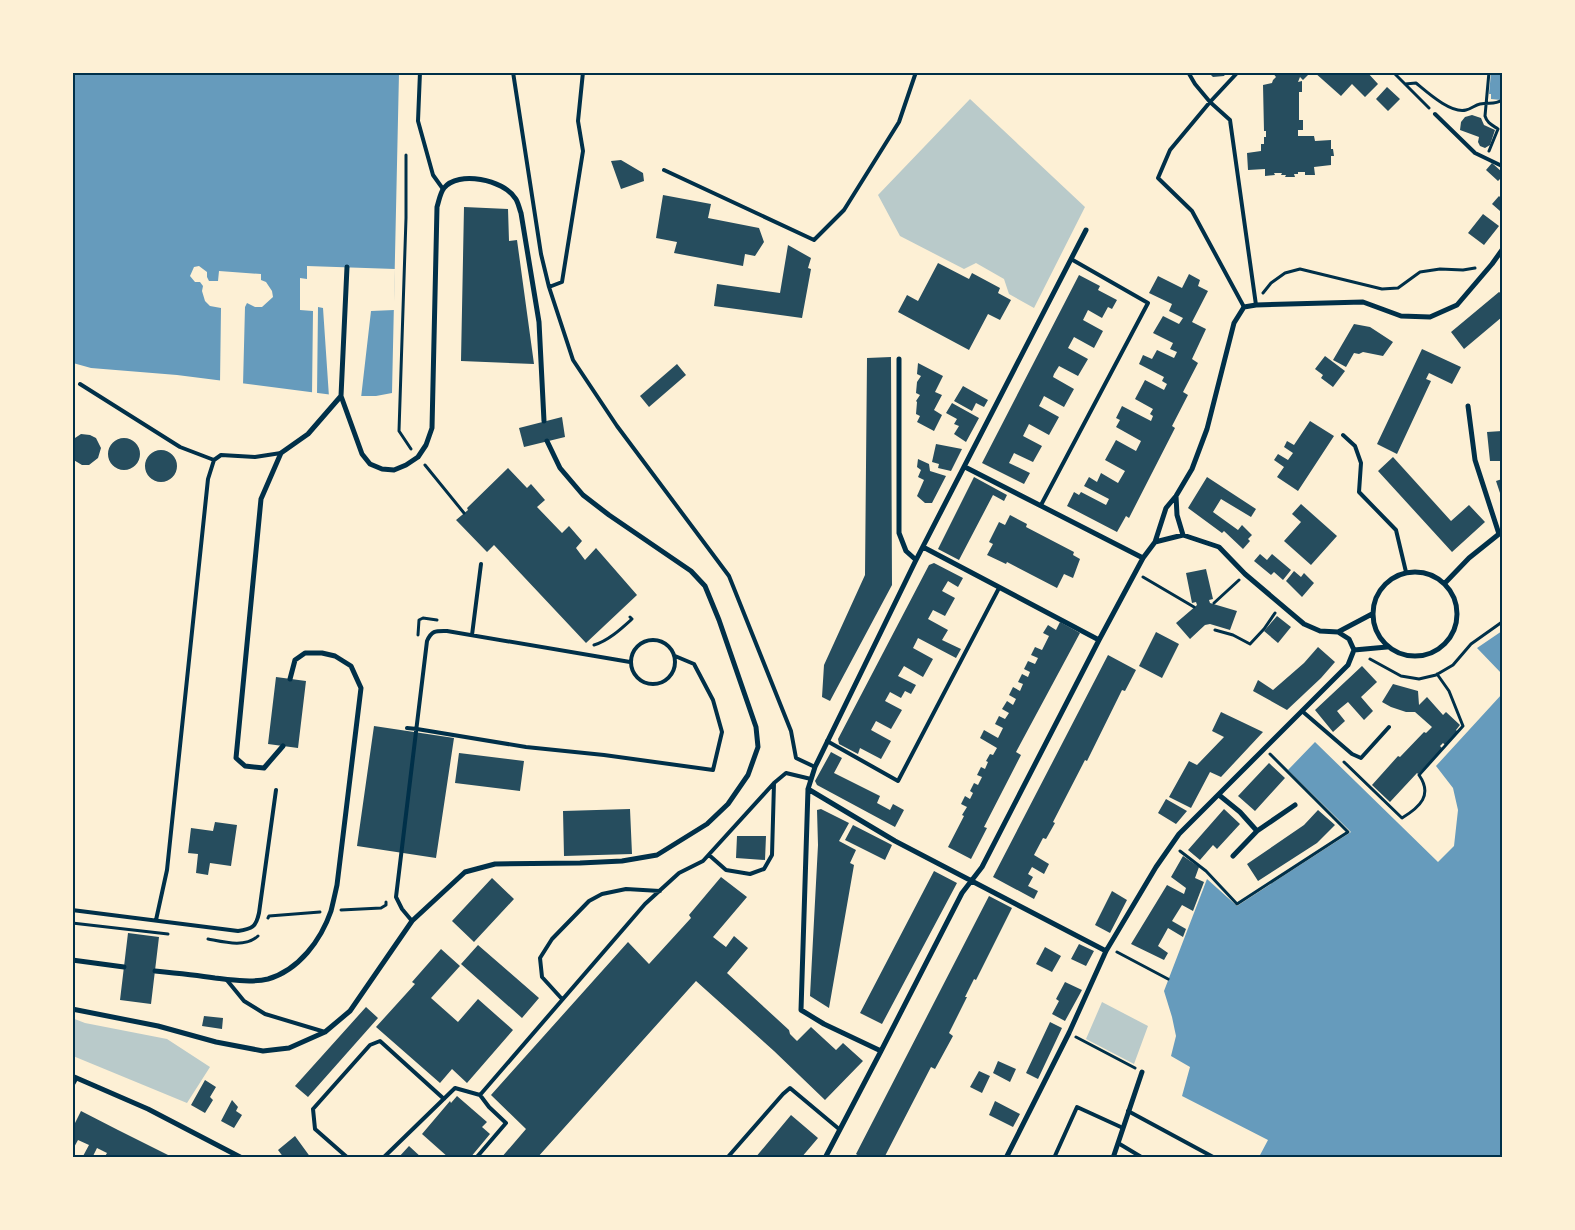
<svg xmlns="http://www.w3.org/2000/svg" width="1575" height="1230" viewBox="0 0 1575 1230" font-family="'Open Sans',sans-serif">
<style>
.green{fill:#b9caca}
.water{fill:#669bbc}
.pier{fill:#fdf0d5}
.building{fill:#264d5e}
.lines{fill:none;stroke-linecap:round;stroke-linejoin:round}
.path{stroke:#003049;stroke-width:3}
.service{stroke:#003049;stroke-width:4}
.minor{stroke:#003049;stroke-width:5}
.neatline{fill:none;stroke:#003049;stroke-width:2}
</style>
<rect width="100%" height="100%" fill="#fdf0d5"/>
<path class="green" d="M970,99L1085,207L1034,308L1009,294L1004,279L976,263L964,269L900,236L878,195Z
M1102,1002L1148,1026L1134,1064L1086,1039Z
M72,1018L85,1023L167,1039L210,1067L187,1103L73,1056Z"/>
<path class="water" d="M72,73H399L392,393L376,396H341L177,375L91,368L73,363Z
M1491,73H1502V99L1501,100L1491,99V94H1489Z
M1502,631V674L1477,648Z
M1502,694V1157H1259L1268,1140L1182,1096L1190,1067L1171,1056L1176,1036L1172,1017L1164,991L1207,879L1237,906L1351,832L1288,770L1315,742L1438,862L1454,846L1458,810L1453,788L1436,766Z"/>
<path class="pier" d="M199,266L207,272V277L209,281H218L219,271L261,274V280L266,282L272,291L273,297L262,307H255L247,303L245,307L243,385L220,383L221,308L210,306L205,301L202,291L203,286L200,282H195L190,276L194,267Z
M307,266L395,269L394,310L371,311L361,398L341,399L329,397L323,308L318,307L317,395H312L313,311L300,310V278L307,279Z"/>
<path class="building" d="M1208,72H1227L1224,76L1213,77Z
M1272,72H1311L1303,80L1300,77L1298,82L1302,81V92H1299V120H1303V130H1298V136H1314L1315,141L1331,140V149H1333L1334,156H1331V165L1314,167L1315,175H1305V172H1298V174H1294L1295,177H1285L1286,175H1281L1282,173H1274L1275,175L1265,176V169L1248,170L1247,153L1261,151V144H1264V137H1266V131H1264L1263,85L1272,83L1273,80L1276,77Z
M1314,72H1367L1378,84L1365,97L1352,84L1341,96Z
M1387,87L1400,99L1388,111L1376,99Z
M1472,115L1481,118L1484,125L1495,130L1490,145L1485,148L1480,146L1478,142L1479,137L1460,130L1461,122L1465,117Z
M621,160L643,173L644,181L621,189L611,161Z
M1492,163L1502,172V177L1498,181L1486,170Z
M663,195L711,204L708,218L759,228L764,242L755,256L745,254L743,266L674,253L677,242L656,238Z
M1499,196L1502,199V208L1500,211L1492,204Z
M464,207L508,209L509,241L517,240L534,364L461,361Z
M1483,214L1499,226L1484,245L1468,233Z
M788,245L811,258L808,268L811,269L802,318L714,306L717,284L780,293Z
M938,263L969,279L972,273L1000,288L998,293L1011,300L1000,320L988,314L969,350L898,312L907,295L918,301Z
M1189,274L1200,280L1198,286L1208,291L1192,322L1206,329L1192,359L1198,363L1183,392L1188,395L1172,426L1175,428L1129,518L1126,516L1117,532L1067,506L1074,492L1079,495L1081,492L1106,505L1109,499L1084,486L1089,477L1097,482L1101,473L1118,483L1125,471L1105,460L1116,440L1136,451L1141,441L1116,427L1120,420L1116,418L1122,406L1151,421L1153,416L1150,414L1153,409L1135,399L1145,380L1164,390L1167,384L1162,381L1164,377L1139,364L1143,355L1152,359L1157,350L1174,358L1177,352L1170,349L1173,343L1153,333L1163,316L1179,324L1183,318L1169,311L1172,304L1149,293L1158,276L1182,288Z
M1079,275L1100,286L1098,290L1117,300L1112,309L1108,307L1102,318L1088,310L1083,320L1103,331L1094,348L1074,337L1068,348L1088,359L1078,376L1059,366L1054,374L1053,377L1074,389L1064,407L1044,396L1039,406L1059,417L1049,435L1029,424L1023,436L1042,446L1033,462L1014,453L1009,463L1030,473L1024,484L982,463Z
M1499,292L1502,294V317L1464,349L1451,332Z
M1354,324L1370,327L1393,342L1383,356L1363,352L1359,354L1354,353L1346,367L1333,360Z
M1422,349L1461,367L1452,384L1429,373L1426,379L1431,381L1397,454L1377,444Z
M1325,356L1345,371L1333,387L1321,378L1323,375L1315,369Z
M891,357L892,585L830,701L822,697L824,665L865,575L867,358Z
M918,363L943,376L935,392L942,395L934,410L942,415L934,431L917,422L920,416L916,414L917,402L916,401L920,395L916,393L917,382L921,376L917,374Z
M677,364L686,375L649,407L640,396Z
M963,386L988,400L984,407L976,403L972,411L954,401Z
M952,403L979,418L966,442L954,434L959,426L954,424L957,419L946,413Z
M562,417L565,437L524,447L519,428Z
M1310,421L1334,436L1298,491L1277,477L1284,467L1274,460L1278,454L1288,460L1293,453L1284,447L1287,441L1294,445Z
M1502,431V461H1490L1487,432Z
M81,434L90,435L96,438L101,448L98,458L89,465H82L72,459V440Z
M108 454a16 16 0 1 1 32 0a16 16 0 1 1-32 0Z
M936,444L962,449L951,471L938,468L939,464L932,462Z
M145 466a16 16 0 1 1 32 0a16 16 0 1 1-32 0Z
M1393,457L1451,521L1469,505L1485,522L1452,552L1378,471Z
M918,459L929,464L930,471L946,476L932,503H925L917,496L924,480L918,477L921,470L917,467Z
M508,468L527,488L531,484L545,500L537,507L562,533L569,526L582,541L576,548L585,560L596,548L637,595L586,643L494,545L487,552L456,520L468,510L467,508Z
M974,477L1007,495L1004,501L993,495L959,560L938,549Z
M1207,477L1256,509L1251,517L1221,499L1213,512L1238,530L1242,525L1252,535L1248,539L1250,541L1243,549L1224,531L1222,533L1188,508Z
M1502,479V499L1496,481Z
M1301,504L1337,536L1311,565L1284,541L1301,522L1292,514Z
M1010,515L1027,524L1026,527L1074,552L1073,555L1080,559L1073,578L1064,574L1057,588L1007,562L1006,564L987,555L993,544L989,542L999,522L1005,525Z
M1260,554L1267,560L1272,554L1291,570L1283,580L1274,572L1271,575L1254,561Z
M934,563L963,578L958,587L948,581L942,591L955,598L945,616L933,610L928,619L948,630L942,640L961,649L956,658L918,638L913,648L933,659L923,677L904,666L898,676L916,685L911,694L905,691L901,698L890,692L885,701L902,710L891,729L876,721L871,730L891,741L881,759L860,748L858,754L839,744L838,739L929,565Z
M1206,569L1213,599L1209,600L1210,603L1237,611L1230,630L1210,624L1205,625L1190,639L1176,623L1197,605L1196,602L1192,603L1186,573Z
M1294,571L1301,577L1304,573L1314,583L1302,597L1286,581Z
M1277,616L1291,627L1278,643L1264,631Z
M1060,622L1080,633L1016,752L1021,755L984,827L987,828L971,859L948,847L964,816L962,815L967,807L961,804L965,796L970,799L973,793L970,791L974,783L978,785L982,777L977,775L981,767L985,769L988,762L986,761L990,754L993,755L997,748L980,738L984,730L998,738L1003,728L995,724L999,716L1005,719L1009,713L1002,709L1007,701L1013,705L1016,699L1009,695L1013,687L1020,691L1023,684L1018,682L1022,674L1028,677L1030,672L1024,669L1028,661L1035,664L1038,658L1031,655L1035,647L1042,650L1049,636L1043,633L1048,625L1056,630Z
M1156,632L1179,644L1162,678L1139,666Z
M1318,647L1335,662L1321,678L1287,710L1253,691L1258,680L1273,690L1304,663Z
M1108,655L1136,670L1125,691L1122,690L1087,761L1085,760L1053,822L1055,823L1046,839L1043,838L1034,855L1049,864L1044,874L1032,867L1028,874L1033,877L1028,886L1038,891L1034,899L993,877Z
M1362,666L1377,682L1361,697L1373,711L1364,720L1348,702L1337,711L1345,721L1333,732L1315,710Z
M276,677L306,681L298,748L268,744Z
M1393,684L1418,691L1419,705L1427,697L1443,715L1446,712L1460,725L1456,730L1458,732L1445,745L1443,743L1440,746L1443,749L1418,774L1417,773L1390,802L1372,785L1398,756L1400,757L1424,732L1426,733L1432,727L1415,712H1406L1391,707L1382,702Z
M1221,712L1263,732L1221,777L1210,772L1191,808L1169,797L1189,761L1197,765L1224,737L1212,731Z
M374,726L454,738L436,858L357,846Z
M831,752L842,758L834,773L880,796L877,803L890,810L893,804L904,810L895,827L817,785L815,781Z
M459,753L524,761L520,791L455,783Z
M1269,763L1285,778L1255,811L1238,796Z
M1166,799L1187,811L1176,824L1158,813Z
M630,809L632,854L564,856L563,811Z
M821,809L849,823L839,841L856,850L850,863L854,865L829,1008L810,996L818,845L817,810Z
M1224,809L1240,824L1217,849L1213,845L1200,860L1188,850Z
M1318,810L1335,825L1317,843L1258,881L1247,864L1304,825Z
M215,822L237,825L231,866L210,863L208,875L196,873L198,854L188,853L191,828L213,831Z
M853,825L892,845L885,860L845,840Z
M737,836H766L765,860L736,858Z
M1183,856L1199,867L1195,878L1204,882L1193,911L1182,905L1172,921L1186,929L1183,937L1168,928L1158,946L1168,953L1164,960L1131,944L1167,885L1184,894L1186,888L1171,877Z
M934,871L957,883L882,1024L860,1013Z
M721,877L747,897L713,937L726,947L734,936L748,948L727,973L789,1030L790,1034L797,1041L811,1027L836,1050L843,1043L863,1061L825,1100L774,1051L696,981L537,1158H501L526,1129L491,1095L628,942L649,964L691,918L689,915Z
M492,878L514,899L474,942L452,921Z
M1112,891L1127,900L1110,933L1095,925Z
M989,896L1012,908L976,980L974,979L965,997H967L949,1033L953,1036L935,1069L931,1067L884,1158H862L856,1154Z
M128,933L159,937L151,1004L120,1000Z
M1079,944L1094,951L1086,966L1071,959Z
M478,945L539,998L522,1018L461,964Z
M1045,947L1061,956L1052,972L1036,964Z
M441,949L460,966L431,998L458,1022L478,999L513,1030L467,1083L452,1069L440,1083L376,1027L415,984L412,982Z
M1065,982L1082,990L1065,1021L1052,1014L1059,1001L1056,999Z
M366,1007L378,1018L308,1097L295,1086Z
M204,1016L223,1018L222,1029L202,1026Z
M1050,1022L1062,1028L1038,1079L1026,1073Z
M998,1061L1016,1069L1010,1082L993,1073Z
M979,1071L990,1076L982,1093L970,1087Z
M205,1080L216,1087L210,1097L213,1100L205,1113L191,1105Z
M457,1096L487,1122L482,1127L490,1134L470,1158H449L422,1134L450,1101L451,1103Z
M232,1100L238,1107L236,1111L242,1115L234,1128L221,1121Z
M995,1101L1020,1114L1013,1127L989,1115Z
M81,1111L118,1130L174,1158H104L107,1153L97,1148L92,1158H82L89,1145L78,1140L72,1151V1129Z
M791,1115L818,1138L801,1158H755Z
M295,1136L311,1158H284L278,1150Z
M409,1146L422,1158H398Z"/>
<g class="lines">
<path class="path" d="M1393,72L1429,108
M1489,72L1485,116C1487,123 1492,125 1498,129L1489,151
M1405,84L1416,83C1427,92 1451,114 1466,110C1471,109 1475,105 1480,104C1489,102 1495,105 1502,100
M406,155V218L399,431L411,449
M1263,293L1271,283L1285,273L1300,269L1382,289L1398,288L1420,272L1440,269L1463,270L1475,268
M425,465L464,513
M1143,577L1194,607
M1214,603L1239,580
M1215,630L1233,635L1250,644L1264,629L1275,613
M418,635L419,620L423,618L437,620
M594,645C608,641 621,629 632,619L630,617
M1370,659L1401,676L1419,679L1436,675L1453,665L1471,644L1502,622
M1344,762L1402,818C1420,807 1433,795 1419,775L1463,726L1449,691L1437,674
M1180,851L1206,871L1237,904L1348,832L1270,754
M341,910L381,908L386,905V902
M268,918L269,916L320,912
M72,923L168,934
M208,939C224,942 245,948 258,936
M1117,952L1168,979
M1076,1037L1135,1068"/>
<path class="service" d="M420,72L418,121L433,175L443,189
M513,72L541,254L549,287
M583,72L578,121L583,151L562,282L549,287L573,360L617,426L729,576L791,731L796,758L815,767
M1188,72L1195,84L1210,102L1238,72
M1435,114L1475,153L1502,166
M664,170L814,240L844,210L899,122L916,72
M1244,307L1192,211L1158,178L1170,150L1210,102L1230,120L1256,305
M80,384L180,447L214,460
M1343,435L1355,446L1361,463L1359,492L1396,530L1406,572
M1041,505L1148,303L1071,259
M472,635L481,564
M631 662a22 22 0 1 1 44 0a22 22 0 1 1-44 0Z
M1302,711L1352,754L1361,758L1389,727
M407,728L417,729L526,747L604,755L713,770L722,732L713,700L694,664L675,656
M827,741L898,781L999,588
M709,855L726,870L750,874L764,869L772,855L774,783
M72,910L238,931C252,929 256,927 259,913L276,790
M156,920L167,870L208,479L214,460L221,455L255,457L281,453
M412,921L402,909L396,897L427,641C432,630 436,631 447,631L630,662
M226,979L244,1001L265,1014L325,1032
M562,999L542,977L540,958L552,939L589,901L602,894L626,889L660,891
M1128,1111L1215,1158
M1118,1143L1143,1158
M348,1158L315,1129L313,1109L370,1045L380,1041L444,1099
M383,1158L455,1088L480,1095
M476,1158L506,1123L489,1107L480,1095L645,904L679,873L703,861L774,783L786,773L811,779
M727,1158L783,1094L790,1088L839,1129
M1054,1158L1077,1107L1123,1128"/>
<path class="minor" d="M347,267L341,396L362,454L370,464L382,469L394,470L406,465L418,457L426,445L432,428L437,207C439,201 440,193 444,188C458,170 504,180 515,198C518,201 519,208 521,213L539,322L544,421
M899,359V533L906,551L916,560
M1468,406L1475,460L1499,534
M965,467L1143,558
M1176,496L1177,515L1183,535
M1155,542L1183,535L1219,547L1245,574L1304,624L1320,631L1338,632L1349,639L1354,650
M923,547L1099,640
M1373 614a42 42 0 1 1 84 0a42 42 0 1 1-84 0Z
M1445,583L1469,558L1499,534H1502
M1338,632L1372,614
M1354,650L1387,647
M283,746L264,768L245,766L236,758L261,499L281,453L308,434L341,396
M808,789L895,841L1106,951
M1219,795L1240,812L1257,831L1233,856
M1257,831L1295,805
M72,960L124,967
M155,971C175,973 195,975 215,978C232,980 252,983 268,979C299,970 321,940 331,911C333,903 335,894 337,885L361,688L351,666L335,656L322,653H305L295,660L290,679
M72,1009L158,1026L216,1042L263,1051L289,1048L325,1032L350,1011L412,921L465,872L495,864L580,863L622,861L657,855L707,824L728,804L748,775L758,747L756,727L719,620L705,586L691,571L609,515L583,495L560,468L547,441
M881,1051L824,1024L801,1010L808,789L815,767L916,560L1086,230
M72,1076L148,1109L242,1158
M72,1085L76,1078
M825,1158L881,1051L962,893L982,867L1099,640L1143,558L1155,542L1166,508L1176,496L1192,469L1207,429L1234,323L1244,307L1256,305L1363,302L1401,316L1430,317L1457,305L1492,264L1502,250
M1006,1158L1069,1033L1106,951L1156,867L1179,834L1348,665L1354,650
M1113,1158L1142,1072"/>
</g>
<rect width="1575" height="1230" fill="none" stroke="#fdf0d5" stroke-width="148"/>
<rect x="74" y="74" width="1427" height="1082" class="neatline"/>
</svg>
